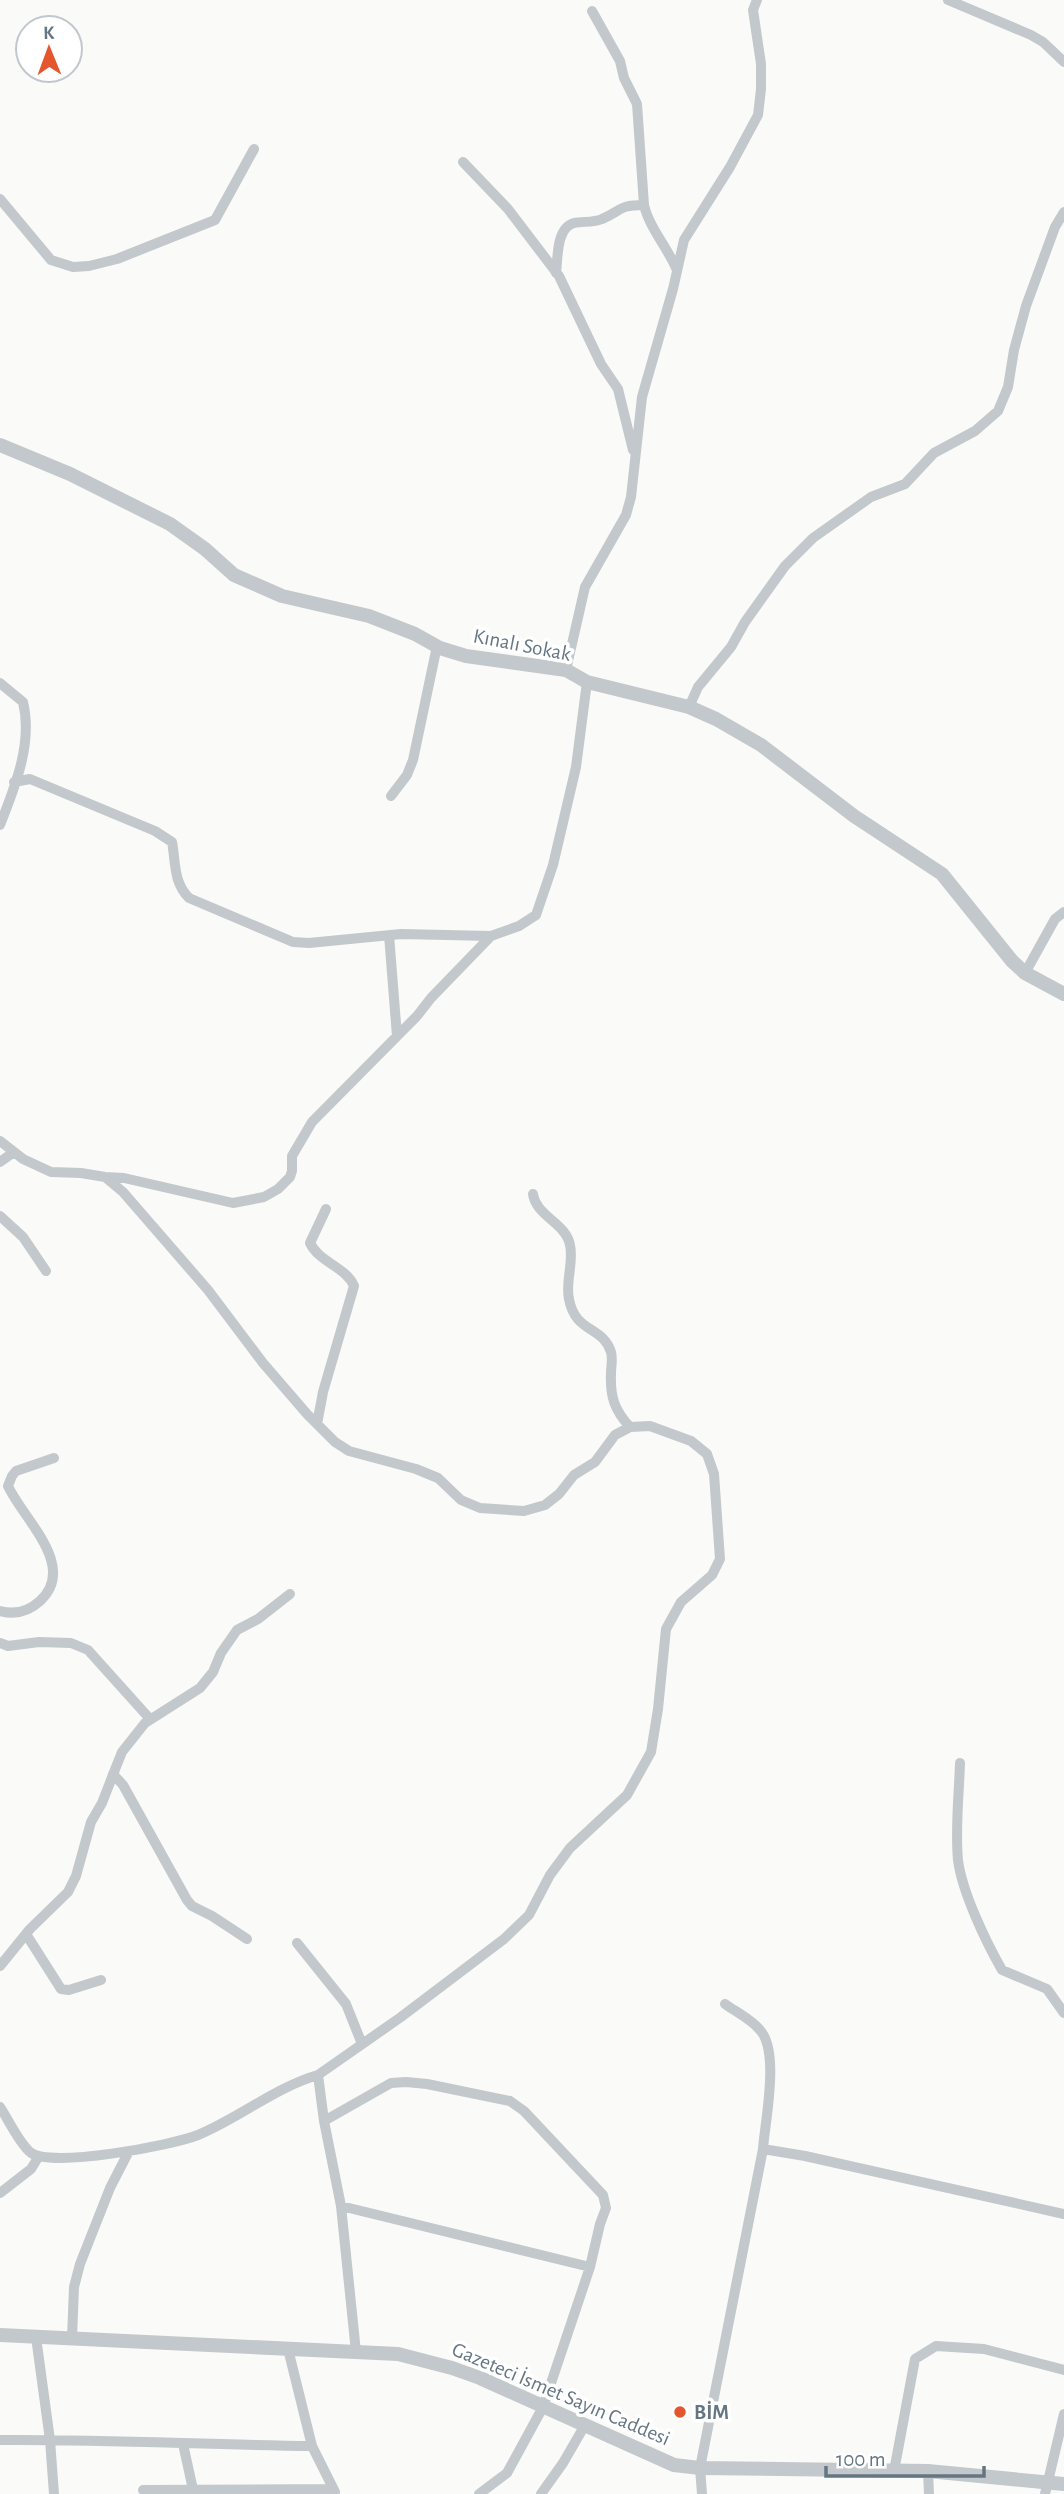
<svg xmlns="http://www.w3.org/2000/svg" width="1064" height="2494" viewBox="0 0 1064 2494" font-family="'Alegreya Sans',sans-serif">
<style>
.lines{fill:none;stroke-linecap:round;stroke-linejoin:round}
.minor{stroke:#c3c8cc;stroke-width:10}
.tertiary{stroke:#c3c8cc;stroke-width:14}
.poi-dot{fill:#e4572e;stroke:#fff;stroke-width:2.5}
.labels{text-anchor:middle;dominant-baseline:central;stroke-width:7;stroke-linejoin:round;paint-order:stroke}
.street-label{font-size:21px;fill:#657683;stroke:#fff}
.poi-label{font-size:21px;font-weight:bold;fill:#657683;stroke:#fff;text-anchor:start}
</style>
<rect width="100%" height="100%" fill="#fafaf8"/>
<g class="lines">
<path class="minor" d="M948,0L1031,35L1043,42L1064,62
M592,11L620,61L624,78L637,104L644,205C649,227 667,247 676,268
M463,162L508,209L559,276L601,364L618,389L633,450
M0,199L51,260L73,267L89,266L117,259L215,220L254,149
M556,273C558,258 556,228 574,223C583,221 593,223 602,219C622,211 617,205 644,205
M566,670L585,587L626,515L631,497L642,397L673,289L684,240L730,167L758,115L761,89V64L753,10L757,0
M0,683L23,702C33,743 15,787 0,825
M689,707L698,687L731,647L745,622L785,566L813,538L871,497L905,484L934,453L975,431L998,411L1008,387L1014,350L1026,306L1055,227L1064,212
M14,782L30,779L155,831L172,842C176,863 173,882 189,898L293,942L309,943L401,934L491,936L519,926L536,915L553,865L576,767L587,682
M391,796L407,775L413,760L437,646
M389,935L397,1036
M1025,973L1055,919L1064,912
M0,1141L23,1159L51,1172L81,1173L105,1177L123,1192L208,1290L263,1363L307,1414L335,1442L349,1451L416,1469L438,1478L461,1500L480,1508L524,1511L545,1505L559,1494L574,1475L595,1462L615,1435L630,1427L650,1426L691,1441L707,1454L714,1474L720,1559L712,1575L681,1602L666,1629L658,1709L651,1752L627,1795L570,1848L550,1875L529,1915L504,1939L401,2017L318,2075L324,2121L341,2206L356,2352
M0,1162L14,1152
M105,1177L124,1178L233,1203L264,1197L278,1189L290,1177L292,1171V1156L312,1122L417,1016L431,998L491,936
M533,1194C536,1216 566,1223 570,1245C574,1263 565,1282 569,1299C575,1333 603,1326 611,1352C613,1359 611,1366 611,1373C610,1396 614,1410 630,1427
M0,1216L23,1237L46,1271
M317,1424L323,1392L354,1286C346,1267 319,1262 310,1243L326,1209
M0,1611C15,1615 28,1612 40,1601C78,1566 23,1519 8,1486L12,1476L16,1471L54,1458
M0,1643L8,1646L39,1642L71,1643L88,1650L150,1719
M960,1763C959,1795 955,1829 958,1860C962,1892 986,1942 1002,1970L1047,1989L1064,2013
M113,1774L123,1785L187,1900L192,1906L212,1916L247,1939
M26,1934L61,1989L69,1990L101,1980
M297,1943L346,2004L362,2044
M0,1966L30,1929L68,1892L76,1876L91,1822L102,1803L116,1767L122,1752L145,1723L200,1688L213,1672L221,1653L237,1630L258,1619L290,1594
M725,2004C736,2012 751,2019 760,2030C780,2052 765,2121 763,2149
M0,2107C8,2119 19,2143 30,2152C49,2169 173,2145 198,2135C239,2118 276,2087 318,2075
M324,2121L391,2083L406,2082L427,2084L510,2101L524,2111L603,2195L606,2208L600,2224L590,2267L543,2407L507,2473L479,2494
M0,2193L31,2169L39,2156
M341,2206L590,2267
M36,2337L50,2440L54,2494
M72,2338L74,2287L80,2264L110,2188L129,2151
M288,2349L312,2446L335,2492
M0,2440C104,2439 208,2445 312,2446
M183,2444L194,2494
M894,2471L915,2359L936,2346L984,2349L1064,2370
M928,2471L929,2494
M143,2490L333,2489
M541,2494L563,2463L585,2425
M702,2494L700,2468L763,2149L805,2156L1064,2214
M1045,2494L1064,2414"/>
<path class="tertiary" d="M0,445L70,474L170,524L205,549L234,575L282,596L369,616L415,634L440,648L466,656L566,670L587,682L689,707L716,719L761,745L854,816L942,874L1012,961L1025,973L1064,994
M0,2335L398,2354L452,2368L480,2378L674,2465L700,2468L928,2471L1064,2484"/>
</g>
<circle class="poi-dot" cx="680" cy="2412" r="7"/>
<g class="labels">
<g class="street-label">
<text transform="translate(522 645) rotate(11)">Kınalı Sokak</text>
<text transform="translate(561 2394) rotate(23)">Gazeteci İsmet Sayın Caddesi</text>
</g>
<g class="poi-label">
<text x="694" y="2412">BİM</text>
</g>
</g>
<g transform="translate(49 49) rotate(359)"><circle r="33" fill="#ffffff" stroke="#c1c8cd" stroke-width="2"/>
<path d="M0-5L12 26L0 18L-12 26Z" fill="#e4572e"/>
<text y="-10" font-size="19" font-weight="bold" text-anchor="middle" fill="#657683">K</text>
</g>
<path d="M826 2466v10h158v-10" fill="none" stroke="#657683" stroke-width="3.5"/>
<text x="836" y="2466" font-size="21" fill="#657683" stroke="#ffffff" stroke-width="5" paint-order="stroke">100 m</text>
</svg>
